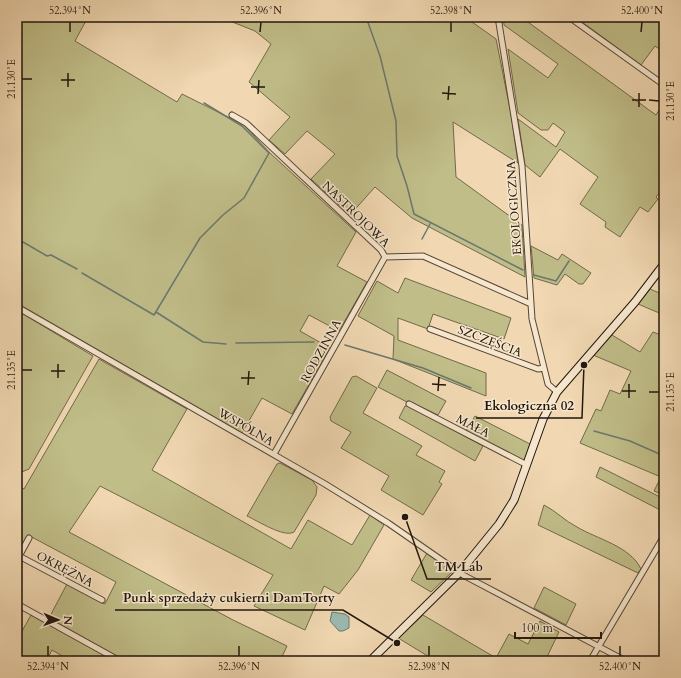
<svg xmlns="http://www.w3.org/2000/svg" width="681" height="678" viewBox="0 0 681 678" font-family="Cardo,serif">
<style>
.green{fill:#c0bd88;stroke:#706a4a}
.water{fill:#9bb9b0;stroke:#6a786e}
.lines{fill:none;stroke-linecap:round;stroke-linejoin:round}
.stream{stroke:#6a786e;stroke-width:1.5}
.street-casing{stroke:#554635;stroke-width:7}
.secondary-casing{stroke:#21160b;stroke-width:9}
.street{stroke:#f6e6cd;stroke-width:5}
.secondary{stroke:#f6e6cd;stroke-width:7}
.ticks{fill:none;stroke:#21160b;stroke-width:1.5}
.labels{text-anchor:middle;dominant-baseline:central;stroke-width:3;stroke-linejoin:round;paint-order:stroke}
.street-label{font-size:12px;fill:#21160b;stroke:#f6e6cd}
.leader{fill:none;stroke:#21160b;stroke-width:1.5}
.callout-dot{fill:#21160b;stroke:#f6e6cd;stroke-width:1.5}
.callout-label{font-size:13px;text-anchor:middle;font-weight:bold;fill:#21160b;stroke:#f6e6cd;stroke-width:3;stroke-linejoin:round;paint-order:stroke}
.neatline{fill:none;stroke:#21160b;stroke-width:1.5}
.ticks-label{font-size:10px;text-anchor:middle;fill:#21160b}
</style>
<rect width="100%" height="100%" fill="#f1d8b2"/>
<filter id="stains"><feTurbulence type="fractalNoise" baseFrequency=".005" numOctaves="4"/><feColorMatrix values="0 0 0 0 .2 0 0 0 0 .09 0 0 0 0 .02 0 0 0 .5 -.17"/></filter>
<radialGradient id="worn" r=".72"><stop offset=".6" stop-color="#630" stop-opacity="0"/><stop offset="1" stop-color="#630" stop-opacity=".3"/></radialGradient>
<path class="green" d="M17,17H88L75,41L177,102L182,94L244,125L271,154L356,232L337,266L367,282L339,331L309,315L300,331L330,348L292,414L262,398L242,433L17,303Z
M220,17H465L496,39L511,114L518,163L453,122L456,177L522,225L525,277L412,218L375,187L350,215L311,179L335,154L307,131L285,154L269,140L290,117L249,82L271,44L255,31Z
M503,17H521L656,115L664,102V116L662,119L664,120V186L656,197L658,199L648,212L640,207L620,237L605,227L606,222L580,204L598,177L560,149L540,177L525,165L518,119L556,147L565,132L553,123L548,130H541L518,113L508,49L548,78L558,64L504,25Z
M575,17H660L664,20V52L655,46L641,65Z
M531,246L558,260L562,254L591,273L583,284H579L565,274L557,285L534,278Z
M405,278L511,318L504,339L433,314L428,329L398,318V340L486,373V396L393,359L394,336L358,316L377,281L398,293Z
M650,289L664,295V315L638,304Z
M18,311L93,356L29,469L17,474Z
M653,332L664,336V495L654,491L661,477L580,443L596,409L601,411L610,390L620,394L631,371L593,355L612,335L640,352Z
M99,359L187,409L152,470L291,549L308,520L352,545L370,515L384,525L358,570L339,594L324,586L305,630L254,606L273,575L100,486L69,532L233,620L287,646L280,661H126L49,618L67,584L105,604L116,582L28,535L17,554V485L24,489Z
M387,370L446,401L438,415L411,402H407L378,387Z
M356,376L377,388L363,413L422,446L416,455L445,471L439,482L442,484L423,515L381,490L389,476L341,448L351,432L331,421L330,417L352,377Z
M405,406H409L483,446L475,461L399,418Z
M475,416L530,444L525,461L466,431Z
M280,463L312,480L317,487L316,495L294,532C284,538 258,521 247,516L277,464Z
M600,467L664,499V512L596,477Z
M544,505C556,511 565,521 577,527C597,539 630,546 641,569L638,573L538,525Z
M427,553L453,571L431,592L411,580Z
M544,587L576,604L566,625L534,608Z
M31,615L115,661H71L52,650L46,661H17V631L21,633Z
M423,615L496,658L509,634L528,644L540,621L559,632L545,661H436L398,638Z"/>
<path class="water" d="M332,612L345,614L349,617V628L343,631H339L330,621Z"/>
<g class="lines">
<path class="stream" d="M366,17L380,56L396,121L397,156L407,186L414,214L523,270
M422,239L430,224
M17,243L23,242L47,256L51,255L77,269
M82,273L154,315L200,238L223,215L244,198L269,153L242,126L204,103
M534,275L556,281L569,261
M156,312L203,342L226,344
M236,343L314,342
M345,345L423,368L471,388
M594,431L630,441L664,456"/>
<defs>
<path id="street" d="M498,17L522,166L532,319L548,384L557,392
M569,17L664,85
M232,115L246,123L381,250L385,257
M385,257L423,256L531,304
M17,307L325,484L388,523L463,575L626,661
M430,329L538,369L544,368
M409,404L527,465
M274,454L385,257
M19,556L102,600
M17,560L29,538
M17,604L120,661
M590,661L664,536"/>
<path id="secondary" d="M370,661L460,572L499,524L514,500L543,419L557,392L635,302L664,264"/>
</defs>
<use href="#street" class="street-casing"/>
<use href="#secondary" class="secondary-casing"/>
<use href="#street" class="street"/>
<use href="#secondary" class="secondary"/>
</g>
<path class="ticks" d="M70,32V22M260,32L261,22M451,32V22M641,32L642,22M22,79H32M61,80H75M68,87V73M251,87H265M442,93L456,94M258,94L259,80M448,100L449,86M632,100H646M649,100L659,101M639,107V93M22,370H32M51,371H65M58,378V364M241,378H255M432,384L446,385M248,385L249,371M438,391L439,377M622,391H636M649,392H659M629,398V384M48,656V646M239,656V646M429,656V646M620,656V646"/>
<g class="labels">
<g class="street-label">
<text transform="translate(514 208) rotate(-94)">EKOLOGICZNA</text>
<text transform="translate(356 214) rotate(44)">NASTROJOWA</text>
<text transform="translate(490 341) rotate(21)">SZCZĘŚCIA</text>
<text transform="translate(321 351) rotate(-61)">RODZINNA</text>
<text transform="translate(473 426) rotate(27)">MAŁA</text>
<text transform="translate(246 427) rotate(30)">WSPÓLNA</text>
<text transform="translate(65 569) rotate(28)">OKRĘŻNA</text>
</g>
</g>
<path class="leader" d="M584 365L582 418H476M405 517L427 579H491M397 643L343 610H115"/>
<g class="callout-dot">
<circle cx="584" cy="365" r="4"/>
<circle cx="405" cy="517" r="4"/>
<circle cx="397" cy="643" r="4"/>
</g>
<g class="callout-label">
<text x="529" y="410">Ekologiczna 02</text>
<text x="459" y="571">TM Lab</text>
<text x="229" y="602">Punk sprzedaży cukierni DamTorty</text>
</g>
<rect width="681" height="678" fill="none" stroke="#f1d8b2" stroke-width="44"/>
<g transform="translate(58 620) rotate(92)" stroke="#f6e6cd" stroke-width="3" paint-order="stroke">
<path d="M0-3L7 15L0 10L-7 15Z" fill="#21160b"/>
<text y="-6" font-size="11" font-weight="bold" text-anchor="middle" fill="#21160b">N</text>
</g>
<path d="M515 632v6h86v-6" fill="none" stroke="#21160b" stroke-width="2"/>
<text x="521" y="632" font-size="12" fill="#21160b" stroke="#f6e6cd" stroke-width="3" paint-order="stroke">100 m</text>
<rect x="22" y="22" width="637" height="634" class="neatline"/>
<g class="ticks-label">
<text x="70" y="14">52.394°N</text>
<text x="261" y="14">52.396°N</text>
<text x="451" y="14">52.398°N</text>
<text x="642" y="14">52.400°N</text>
<text transform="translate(11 79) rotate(-90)" y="4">21.130°E</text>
<text transform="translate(670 101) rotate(-90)" y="4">21.130°E</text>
<text transform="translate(11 370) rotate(-90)" y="4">21.135°E</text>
<text transform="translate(670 392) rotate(-90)" y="4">21.135°E</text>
<text x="48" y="670">52.394°N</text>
<text x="239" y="670">52.396°N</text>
<text x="429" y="670">52.398°N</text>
<text x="620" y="670">52.400°N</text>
</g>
<rect width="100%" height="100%" filter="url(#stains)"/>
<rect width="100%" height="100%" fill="url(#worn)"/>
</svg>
